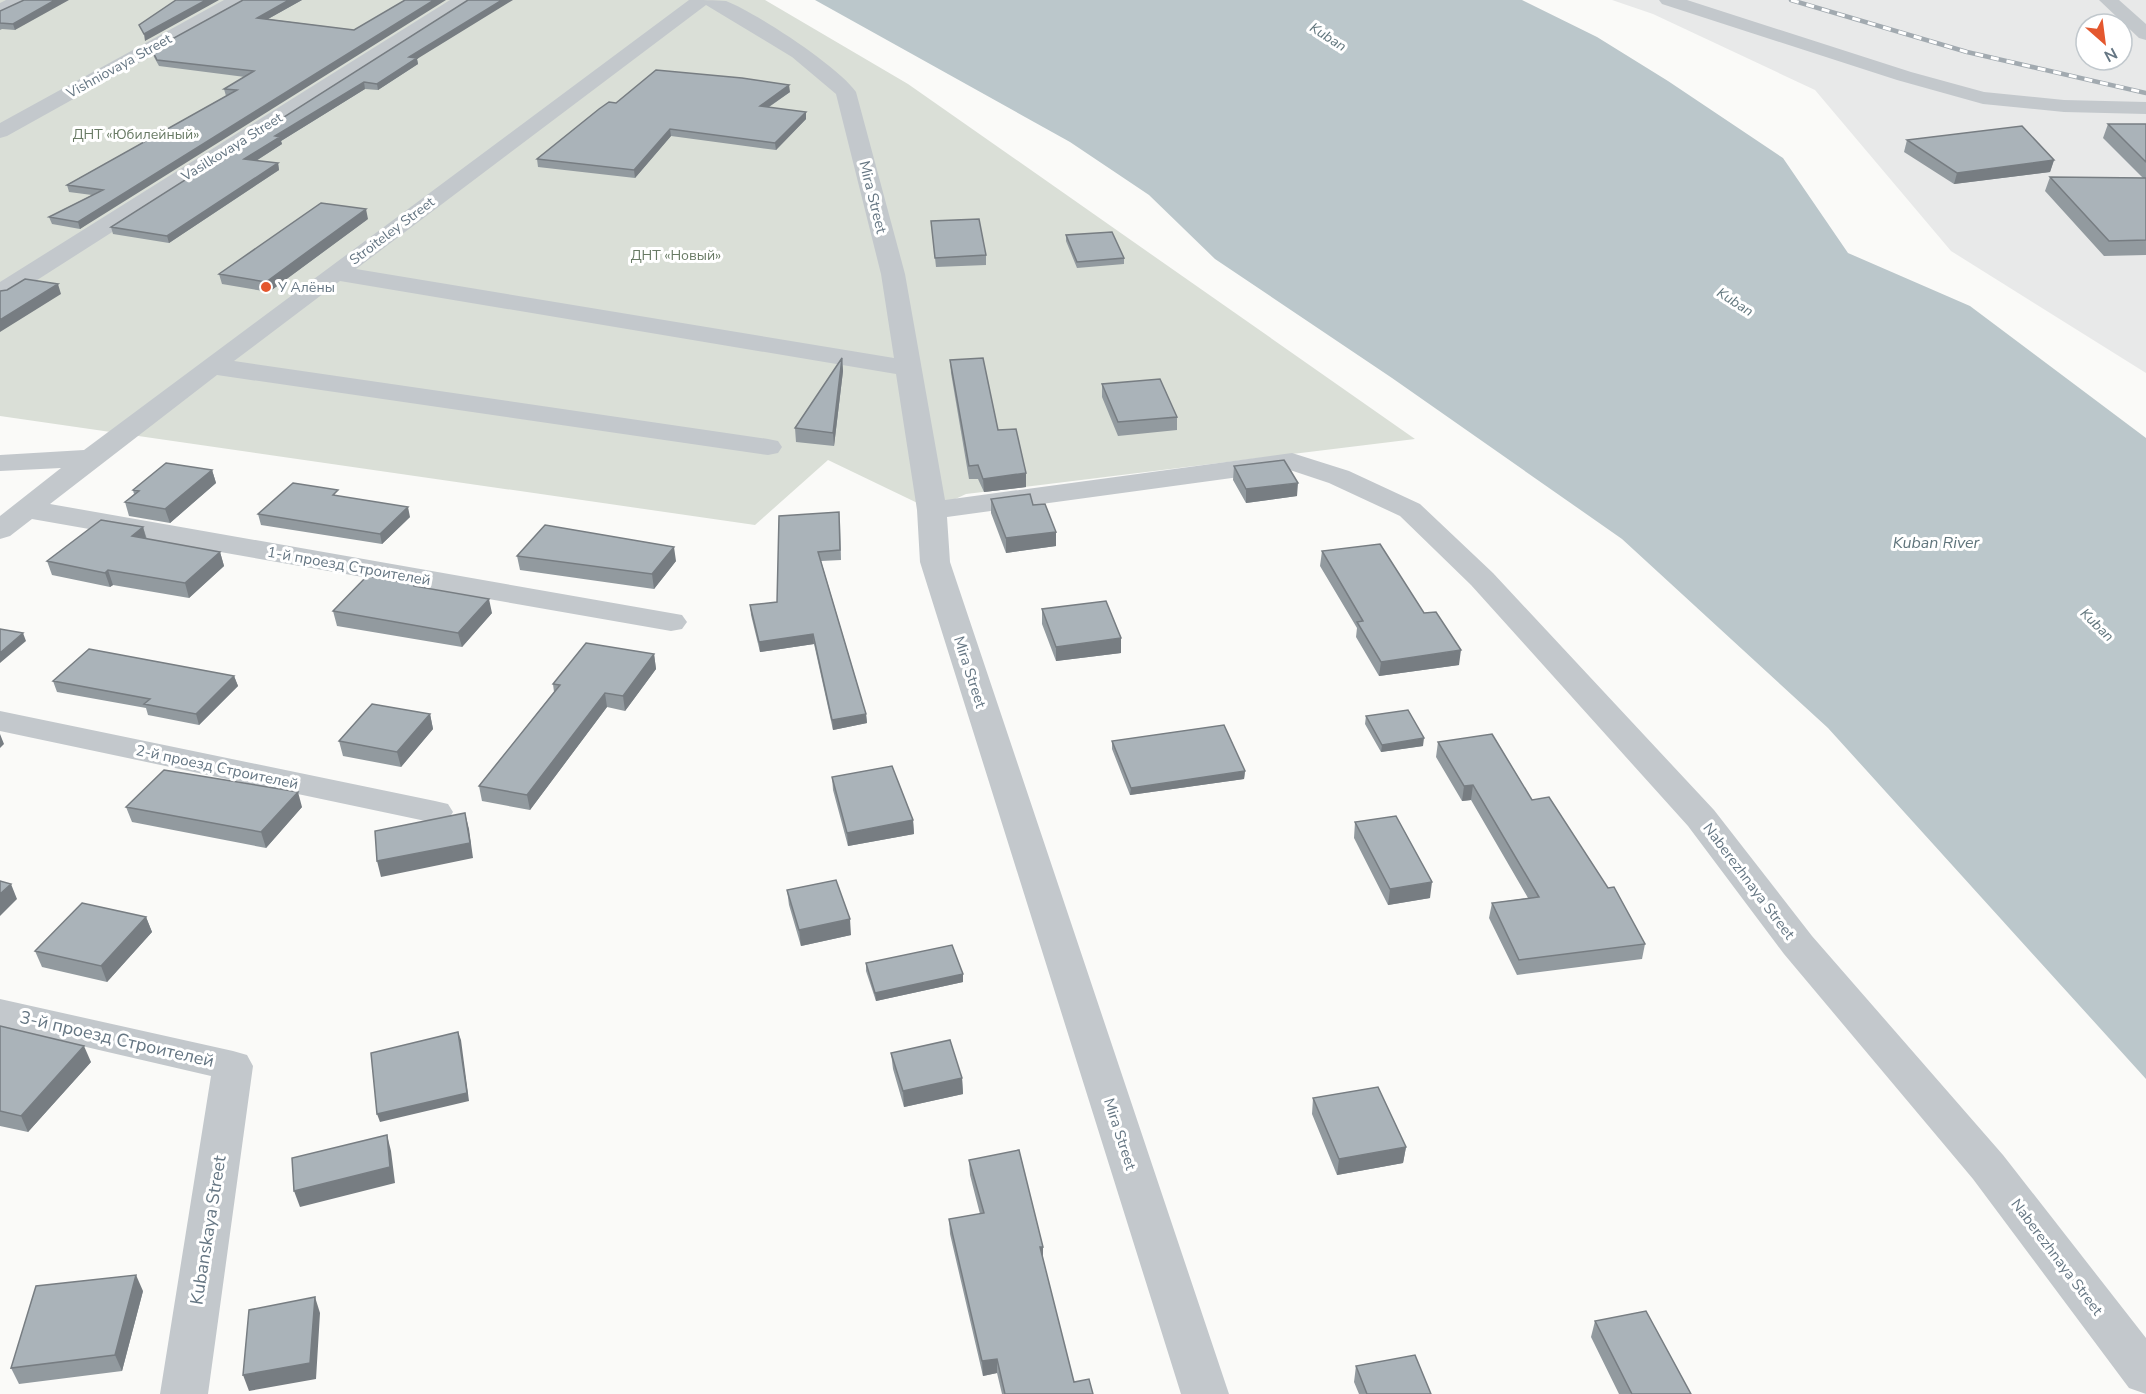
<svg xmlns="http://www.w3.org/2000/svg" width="2146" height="1394" viewBox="0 0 2146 1394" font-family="'Nunito Sans',sans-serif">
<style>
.built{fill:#e8e9e9;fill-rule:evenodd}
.green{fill:#dadfd7}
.water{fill:#bbc7cb}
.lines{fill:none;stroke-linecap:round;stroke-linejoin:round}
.minor{fill:#c3c8cc;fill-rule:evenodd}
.rail-casing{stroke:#a2aab0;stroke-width:4.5}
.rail{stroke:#fff;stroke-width:3;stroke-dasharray:8;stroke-linecap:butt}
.wall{fill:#929a9f}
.shaded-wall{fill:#777d82}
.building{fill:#aab3b9;stroke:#777d82;stroke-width:1.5}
.poi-dot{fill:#e4572e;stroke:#fff;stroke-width:2}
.labels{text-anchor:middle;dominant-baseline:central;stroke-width:6;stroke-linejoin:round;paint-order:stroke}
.far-water-label{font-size:14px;font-style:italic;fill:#60757c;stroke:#fff}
.far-street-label{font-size:14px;fill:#657683;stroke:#fff}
.far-park-label{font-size:14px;fill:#687a64;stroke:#fff}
.far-poi-label{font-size:14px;fill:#657683;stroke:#fff;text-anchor:start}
.street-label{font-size:15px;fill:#657683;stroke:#fff}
.water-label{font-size:16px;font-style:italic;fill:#60757c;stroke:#fff}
.near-street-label{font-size:18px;fill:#657683;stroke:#fff}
</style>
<rect width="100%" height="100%" fill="#fafaf8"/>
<path class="built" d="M1612,0H2146V373L1951,251L1815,90L1653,14ZM2086,24H2122V60H2086Z"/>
<path class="green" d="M0,0H765L908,84L1415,439L966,494L932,510L828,460L755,525L0,416Z"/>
<path class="water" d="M815,0H1522L1597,37L1668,81L1783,158L1848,253L1970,306L2146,438V1079L1828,728L1622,539L1392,378L1215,259L1149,195L1070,142Z"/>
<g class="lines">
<path class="minor" d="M6,0H29L26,4L0,16V3Z
M224,0H247L244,4L7,136L0,138V123Z
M450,0H472L469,4L9,298L0,300V282Z
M689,0C700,0 716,0 726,1C755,12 839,67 856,92L905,274L945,500L1292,453L1349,471L1420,504L1493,573L1714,810L1812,936L2003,1155L2146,1338V1394L2129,1388L1973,1179L1784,954L1688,826L1471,585L1400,516L1329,483L1290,470L947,517L950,562L1229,1394H1181L920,562L917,510L896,374L340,281L234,361L768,439L778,441L782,447L778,453L768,455L217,375L50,504L682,615L687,622L682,629L671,631L32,519L10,536L0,539V516L61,468L0,471V455L84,450ZM706,5L792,57L836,94L881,274L894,358L356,269Z
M1659,0H1687L1911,72L1984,92L2064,100L2146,102V114L2064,112L1983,104L1897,80L1662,4Z
M2099,0H2119L2146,24V40L2139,38Z
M0,711L435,801L448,804L453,812L448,820L435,823L0,731Z
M0,999L233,1051L247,1055L253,1066L208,1394H160L211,1076L0,1027Z"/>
<defs>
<path id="rail" d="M1791,0L1967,52L2146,93"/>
</defs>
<use href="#rail" class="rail-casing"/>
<use href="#rail" class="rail"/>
</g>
<path class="wall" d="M24,0L15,30L2,29L0,30V11Z
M243,0H302L268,19L354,30L80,229L52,224L49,217L92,195L69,192L67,185L226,96L224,89L245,77L159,66L154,57L152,50Z
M468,0L417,59L418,64L378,90L365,89L281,141L282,144L256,161L278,163L279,170L169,243L113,234L111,227Z
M790,92L769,107L806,119L776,150L671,136L635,178L538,167L537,159L616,103Z
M2108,124H2146V255L2104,256L2045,191L2050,177L2143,178L2103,138Z
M1907,140L2054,160L2050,172L1954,184L1904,152Z
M368,219L269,292L222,284L219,274Z
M931,221L986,255V265L936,267Z
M1066,235L1124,258V264L1077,268L1066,241Z
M842,358L843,371L834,446L796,442L795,428Z
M950,360L998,430L1026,473V487L984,492L978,479H969L951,373Z
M1102,384L1177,417V430L1118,436L1102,397Z
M1234,466L1297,496L1246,503L1233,480Z
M212,470L216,483L170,523L129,516L125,502L134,494L133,490Z
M991,499L1056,546L1006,553L991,513Z
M258,514L410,517L382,544L261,525Z
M840,522L841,560L821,561L866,714L867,723L833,730L814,644L760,652L751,615L750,605L777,602Z
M143,527L147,539L220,552L224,566L189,598L113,585L110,587L52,575L47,561Z
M1322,551L1459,665L1379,676L1356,637L1357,628L1320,566Z
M517,556L676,561L654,589L520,570Z
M1042,609L1121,638V653L1056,661L1042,624Z
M333,611L492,613L462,647L337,626Z
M654,654L656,669L625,711L607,707L530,810L482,801L479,786L554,692L553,684Z
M234,676L238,686L199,725L148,715L146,708L57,692L53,681Z
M430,714L433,729L401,767L343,756L339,741Z
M1366,716L1423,746L1381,752L1365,724Z
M1112,741L1245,771L1244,779L1130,795L1112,749Z
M1438,742L1532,800L1608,888L1645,944L1642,959L1517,975L1489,918L1492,903L1528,898L1471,800L1462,801L1436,757Z
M832,777L913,820L914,834L848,846L833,790Z
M126,807H302L266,848L132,822Z
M1355,822L1430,898L1388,905L1354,838Z
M787,890L851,935L801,946L789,905Z
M146,917L152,932L107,982L42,967L35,951Z
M866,963L963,974V982L876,1001L866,971Z
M0,1026L91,1062L28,1132L0,1126Z
M891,1053L962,1078L963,1094L904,1107L893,1069Z
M1313,1098L1406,1147L1403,1163L1337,1175L1312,1114Z
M969,1160L1043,1247V1261L1074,1382L1093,1394H1002L997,1373L983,1376L950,1234L949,1219L980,1214L970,1175Z
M143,1291L122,1371L19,1384L11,1368Z
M1595,1321L1691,1394H1619L1591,1337Z
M1356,1366L1431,1394H1359L1354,1382Z"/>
<path class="shaded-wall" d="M55,0H69L15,30L13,24Z
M206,0H219L145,41L144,34Z
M289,0H302L259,24L257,18Z
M434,0H446L80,229L78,222Z
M502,0H513L417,59L418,64L378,90L377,84L409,57Z
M364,82L365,89L281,141L282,144L246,167L244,159L275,136Z
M789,85L790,92L760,113V106Z
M806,112V119L776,150L775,143Z
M670,129L671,136L635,178L634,170Z
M2054,160L2050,172L1954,184L1957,173Z
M278,163L279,170L169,243L167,236Z
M366,209L368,219L269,292L266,282Z
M58,284L61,294L0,332V320Z
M842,358L843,371L834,446L833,433Z
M212,470L216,483L170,523L165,509Z
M1026,473V487L984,492L983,479Z
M1298,483L1297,496L1246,503V489Z
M408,507L410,517L382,544L380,534Z
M143,527L147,542L132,536Z
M1056,532V546L1006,553V538Z
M674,547L676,561L654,589L652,574Z
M220,552L224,566L189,598L185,583Z
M108,570L113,585L110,587L105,573Z
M489,599L492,613L462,647L458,633Z
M23,633L26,641L0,663V653Z
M813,634L814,644L760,652L759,642Z
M1121,638V653L1056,661V647Z
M1461,650L1459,665L1379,676L1381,662Z
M654,654L656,669L625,711L623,696Z
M234,676L238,686L199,725L196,714Z
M605,693L607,707L530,810L527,795Z
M430,714L433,729L401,767L397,752Z
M866,714L867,723L833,730L832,720Z
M0,734L4,744L0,748Z
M1424,738L1423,746L1381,752L1382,745Z
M1245,771L1244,779L1130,795L1131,788Z
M1473,785L1471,800L1462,801L1464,786Z
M298,792L302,807L266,848L261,832Z
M465,813L469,829L473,858L381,877L377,861Z
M913,820L914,834L848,846L847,833Z
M1432,882L1430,898L1388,905L1390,889Z
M11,884L17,899L0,916V894Z
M146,917L152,932L107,982L101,966Z
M850,919L851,935L801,946L799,930Z
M963,974V982L876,1001L875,993Z
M458,1032L461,1040L469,1101L380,1122L377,1114Z
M84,1046L91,1062L28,1132L21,1116Z
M962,1078L963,1094L904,1107L903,1091Z
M387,1135L391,1151L395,1183L300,1207L294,1191Z
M1406,1147L1403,1163L1337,1175L1339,1159Z
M1040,1247H1043V1261Z
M136,1275L143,1291L122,1371L115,1355Z
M315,1297L320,1313L316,1379L249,1391L243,1375Z
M997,1359V1373L983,1376L982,1361Z"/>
<path class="building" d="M24,0H55L13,24L0,23V11Z
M176,0H206L144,34L139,25Z
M243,0H289L257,18L354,30L405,0H434L78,222L49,217L103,190L67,185L237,90L224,89L254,71L157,60L152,50Z
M468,0H502L409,57L417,58L377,84L364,82L275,136L280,137L244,159L278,163L167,236L111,227Z
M656,70L742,78L789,85L760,106L806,112L775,143L670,129L634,170L537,159L599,109L609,102L616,103Z
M2108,124H2146V162Z
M2022,126L2054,160L1957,173L1907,140Z
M2050,177L2146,178V240L2109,241Z
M321,203L366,209L266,282L219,274Z
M979,219L986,255L935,258L931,221Z
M1112,232L1124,258L1077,262L1066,235Z
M25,279L58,284L0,320V291L7,290Z
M842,358L833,433L795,428Z
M983,358L998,430L1016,429L1026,473L983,479L978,465L969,466L950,360Z
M1160,379L1177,417L1118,422L1102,384Z
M1284,460L1298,483L1246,489L1234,466Z
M166,463L212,470L165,509L125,502L139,491L133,490Z
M293,483L338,490L333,495L408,507L380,534L258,514Z
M1030,494L1033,505L1045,504L1056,532L1006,538L991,499Z
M839,512L840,550L818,552L866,714L832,720L813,634L759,642L750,605L777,602L779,516Z
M101,520L143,527L132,536L220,552L185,583L108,570L105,573L47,561Z
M545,525L674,547L652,574L517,556Z
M1380,544L1424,613L1436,612L1461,650L1381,662L1357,622L1363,621L1322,551Z
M367,576L415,584L414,586L489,599L458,633L333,611Z
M1106,601L1121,638L1056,647L1042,609Z
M0,629L23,633L0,653Z
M586,643L654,654L623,696L605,693L527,795L479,786L560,685L553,684Z
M89,649L234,676L196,714L144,704L150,699L53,681Z
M372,704L430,714L397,752L339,741Z
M1408,710L1424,738L1382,745L1366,716Z
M1224,725L1245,771L1131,788L1112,741Z
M1492,734L1532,800L1549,797L1608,888L1614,887L1645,944L1519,960L1492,903L1539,897L1473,785L1464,786L1438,742Z
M892,766L913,820L847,833L832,777Z
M164,770L298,792L261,832L126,807Z
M465,813L470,843L377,861L375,831Z
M1396,816L1432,882L1390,889L1355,822Z
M836,880L850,919L799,930L787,890Z
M0,881L11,884L0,894Z
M82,903L146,917L101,966L35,951Z
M952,945L963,974L875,993L866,963Z
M0,1026L84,1046L21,1116L0,1111Z
M458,1032L467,1093L377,1114L371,1053Z
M950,1040L962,1078L903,1091L891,1053Z
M1378,1087L1406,1147L1339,1159L1313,1098Z
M387,1135L390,1167L294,1191L292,1158Z
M1019,1150L1043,1247H1040L1074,1382L1089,1379L1093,1394H1005L997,1359L982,1361L949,1219L984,1213L969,1160Z
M136,1275L115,1355L11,1368L36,1286Z
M315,1297L310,1363L243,1375L249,1310Z
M1646,1311L1691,1394H1632L1595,1321Z
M1415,1355L1431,1394H1367L1356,1366Z"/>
<circle class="poi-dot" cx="266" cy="287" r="6"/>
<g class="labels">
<g class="far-water-label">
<text transform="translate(1328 37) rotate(33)">Kuban</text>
<text transform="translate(1735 302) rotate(33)">Kuban</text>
<text transform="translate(2097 625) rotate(44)">Kuban</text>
</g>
<g class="far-street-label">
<text transform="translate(119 66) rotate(-29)">Vishniovaya Street</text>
<text transform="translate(232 147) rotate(-32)">Vasilkovaya Street</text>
<text transform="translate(392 231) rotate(-37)">Stroiteley Street</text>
</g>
<g class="far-park-label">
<text x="136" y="134">ДНТ «Юбилейный»</text>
<text x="676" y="255">ДНТ «Новый»</text>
</g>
<g class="far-poi-label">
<text x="278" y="287">У Алёны</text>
</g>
<g class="street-label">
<text transform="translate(873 197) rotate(76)">Mira Street</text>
<text transform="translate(349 566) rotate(10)">1-й проезд Строителей</text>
<text transform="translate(970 672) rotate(72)">Mira Street</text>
<text transform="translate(217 767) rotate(12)">2-й проезд Строителей</text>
<text transform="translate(1749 881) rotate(53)">Naberezhnaya Street</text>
<text transform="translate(1120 1134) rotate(72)">Mira Street</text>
<text transform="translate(2057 1257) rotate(53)">Naberezhnaya Street</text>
</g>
<g class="water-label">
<text x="1936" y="543">Kuban River</text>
</g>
<g class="near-street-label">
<text transform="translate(117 1039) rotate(13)">3-й проезд Строителей</text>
<text transform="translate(208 1230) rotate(-81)">Kubanskaya Street</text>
</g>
</g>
<g transform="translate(2104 42) rotate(152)"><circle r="28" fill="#ffffff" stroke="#c1c8cd" stroke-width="1.5"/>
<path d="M0-4.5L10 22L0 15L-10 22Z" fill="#e4572e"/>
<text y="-9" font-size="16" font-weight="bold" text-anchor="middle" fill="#657683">N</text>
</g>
</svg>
